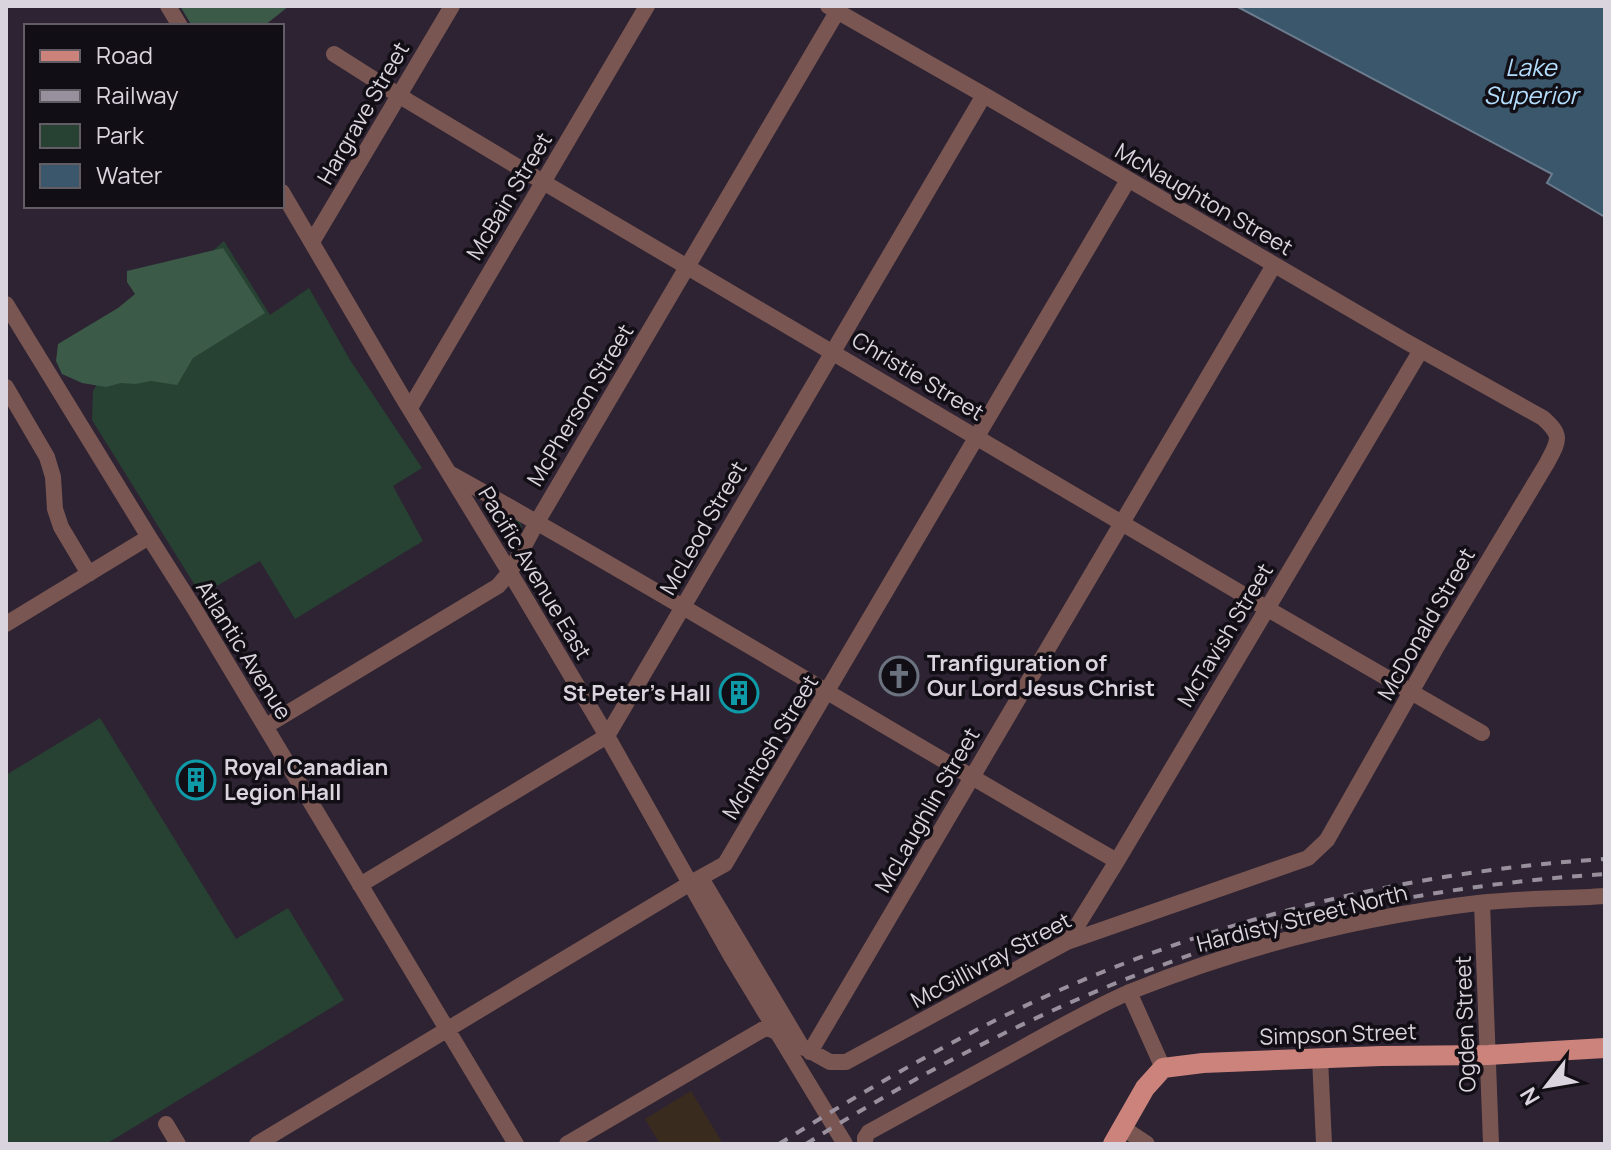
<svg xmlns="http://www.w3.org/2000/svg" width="1611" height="1150" viewBox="0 0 1611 1150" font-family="Manrope,sans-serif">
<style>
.commercial{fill:#3a2b1f}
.green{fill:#274233}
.forest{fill:#3b5a48}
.water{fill:#3a576b;stroke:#6a7c8e;stroke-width:2}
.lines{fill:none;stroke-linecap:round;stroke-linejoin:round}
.minor{stroke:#7a5652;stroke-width:16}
.major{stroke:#cc837b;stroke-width:20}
.rail{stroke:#98909c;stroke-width:4;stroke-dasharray:10 10;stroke-linecap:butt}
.labels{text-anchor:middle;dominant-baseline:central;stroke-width:7;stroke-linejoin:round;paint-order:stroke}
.street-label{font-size:22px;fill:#dad4de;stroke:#120e15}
.poi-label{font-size:22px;font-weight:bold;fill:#dad4de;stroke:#120e15;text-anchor:start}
.water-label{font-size:24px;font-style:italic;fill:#b3defd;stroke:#120e15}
</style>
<rect width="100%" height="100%" fill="#2d2332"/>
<path class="commercial" d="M691,1091L723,1144H660L645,1119Z"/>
<path class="green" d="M224,241L270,315L309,288L350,360L422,468L393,486L423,541L295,619L260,561L201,595L92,420L93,391L116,352L183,277Z
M485,502C500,508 521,511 522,530L513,541L508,544L504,542L484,507Z
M100,718L236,939L288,908L344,1000L106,1144H6V775Z"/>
<path class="forest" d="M180,6H289L264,26H192Z
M223,248L265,313L193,358L177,385L151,381L136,384L121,383L106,387L82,383L62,374L56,361L58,344L118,308L135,294L127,282V271Z"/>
<path class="water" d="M1236,6H1605V217L1547,183L1552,174Z"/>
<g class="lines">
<path class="minor" d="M168,6L180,26
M334,54L408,101L543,182L1266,608L1482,733
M282,192L403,398L518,586L607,736L731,956L845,1144
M312,242L452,6
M6,304L149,537L194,608L516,1144
M6,387L47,457L53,477L55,509L61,527L89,574
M410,408L647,6
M451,474C676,599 894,734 1117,861
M6,624L149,537
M266,726L498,586L510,572L537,522L837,12
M701,878L802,1047
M360,885L607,736L984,95
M1482,903L1491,1144
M1067,942L1117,861L1421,350
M1129,992L1163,1068
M810,1052L1274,265
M1320,1058L1324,1144
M166,1124L178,1144
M1123,1128L1147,1144
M257,1144L689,884L725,864L1128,180
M567,1144L767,1027L830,1062H846L1067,942L1308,858L1327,840L1436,648L1547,463C1559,440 1563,436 1543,418L1405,341L984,95L828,6
M865,1144V1138L869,1132C921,1104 972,1075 1024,1047C1059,1028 1094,1007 1132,991C1242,947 1360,917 1478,903C1520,898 1563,899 1605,896"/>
<path class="major" d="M1113,1144L1145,1088L1163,1068L1203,1063L1381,1056L1488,1055L1605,1048"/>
<path class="rail" d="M779,1144C851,1099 924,1056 1000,1018C1188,925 1396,872 1605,859
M806,1144C941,1059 1096,982 1248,936C1364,901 1485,882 1605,874"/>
</g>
<defs>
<symbol id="church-ring" viewBox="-11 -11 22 22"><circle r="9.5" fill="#120e15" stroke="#6b7280" stroke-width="1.5"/><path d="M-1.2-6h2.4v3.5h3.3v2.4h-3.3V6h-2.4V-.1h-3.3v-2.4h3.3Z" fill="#6b7280"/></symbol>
<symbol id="building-ring" viewBox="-11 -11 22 22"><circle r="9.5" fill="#120e15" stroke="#0f9aa8" stroke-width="1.5"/><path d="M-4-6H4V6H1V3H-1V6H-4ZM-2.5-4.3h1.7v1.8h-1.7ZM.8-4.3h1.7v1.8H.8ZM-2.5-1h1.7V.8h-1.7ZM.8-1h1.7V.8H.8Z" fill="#0f9aa8"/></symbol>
</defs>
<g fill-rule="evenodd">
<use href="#church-ring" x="877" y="654" width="44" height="44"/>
<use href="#building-ring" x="717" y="671" width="44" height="44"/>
<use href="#building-ring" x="174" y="758" width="44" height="44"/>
</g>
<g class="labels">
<g class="street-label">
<text transform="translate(363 113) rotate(-60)">Hargrave Street</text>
<text transform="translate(509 196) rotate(-59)">McBain Street</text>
<text transform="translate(1204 199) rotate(30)">McNaughton Street</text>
<text transform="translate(918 376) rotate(31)">Christie Street</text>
<text transform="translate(580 405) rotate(-59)">McPherson Street</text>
<text transform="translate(703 528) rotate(-60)">McLeod Street</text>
<text transform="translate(535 573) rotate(59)">Pacific Avenue East</text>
<text transform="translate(1426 624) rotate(-60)">McDonald Street</text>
<text transform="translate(1225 635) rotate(-59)">McTavish Street</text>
<text transform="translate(244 650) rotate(58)">Atlantic Avenue</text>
<text transform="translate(770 747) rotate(-59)">McIntosh Street</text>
<text transform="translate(927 810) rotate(-60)">McLaughlin Street</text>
<text transform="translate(1302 918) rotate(-14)">Hardisty Street North</text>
<text transform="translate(991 960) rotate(-28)">McGillivray Street</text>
<text transform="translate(1465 1024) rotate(-92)">Ogden Street</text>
<text transform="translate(1338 1034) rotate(-2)">Simpson Street</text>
</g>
<g class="poi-label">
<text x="927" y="663">Tranfiguration of<tspan x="927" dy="25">Our Lord Jesus Christ</tspan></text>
<text x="711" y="693" text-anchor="end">St Peter's Hall</text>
<text x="224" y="767">Royal Canadian<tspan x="224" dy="25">Legion Hall</tspan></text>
</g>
<g class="water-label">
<text x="1531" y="66">Lake<tspan x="1531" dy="28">Superior</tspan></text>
</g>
</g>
<rect width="1611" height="1150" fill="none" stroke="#dad4de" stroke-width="16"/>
<rect x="24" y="24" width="260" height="184" fill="#120e15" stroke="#625d65" stroke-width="2"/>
<rect x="40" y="50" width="40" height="12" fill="#cc837b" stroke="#625d65" stroke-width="2"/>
<text x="96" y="64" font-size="24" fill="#dad4de">Road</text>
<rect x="40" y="90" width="40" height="12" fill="#98909c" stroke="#625d65" stroke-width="2"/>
<text x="96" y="104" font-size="24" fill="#dad4de">Railway</text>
<rect x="40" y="124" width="40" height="24" fill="#274233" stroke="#625d65" stroke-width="2"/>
<text x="96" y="144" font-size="24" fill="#dad4de">Park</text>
<rect x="40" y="164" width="40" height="24" fill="#3a576b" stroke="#625d65" stroke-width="2"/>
<text x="96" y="184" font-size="24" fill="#dad4de">Water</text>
<g transform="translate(1547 1086) rotate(239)" stroke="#120e15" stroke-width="6" paint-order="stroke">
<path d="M0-6L14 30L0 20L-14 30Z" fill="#dad4de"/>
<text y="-12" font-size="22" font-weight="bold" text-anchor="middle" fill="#dad4de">N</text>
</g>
</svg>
